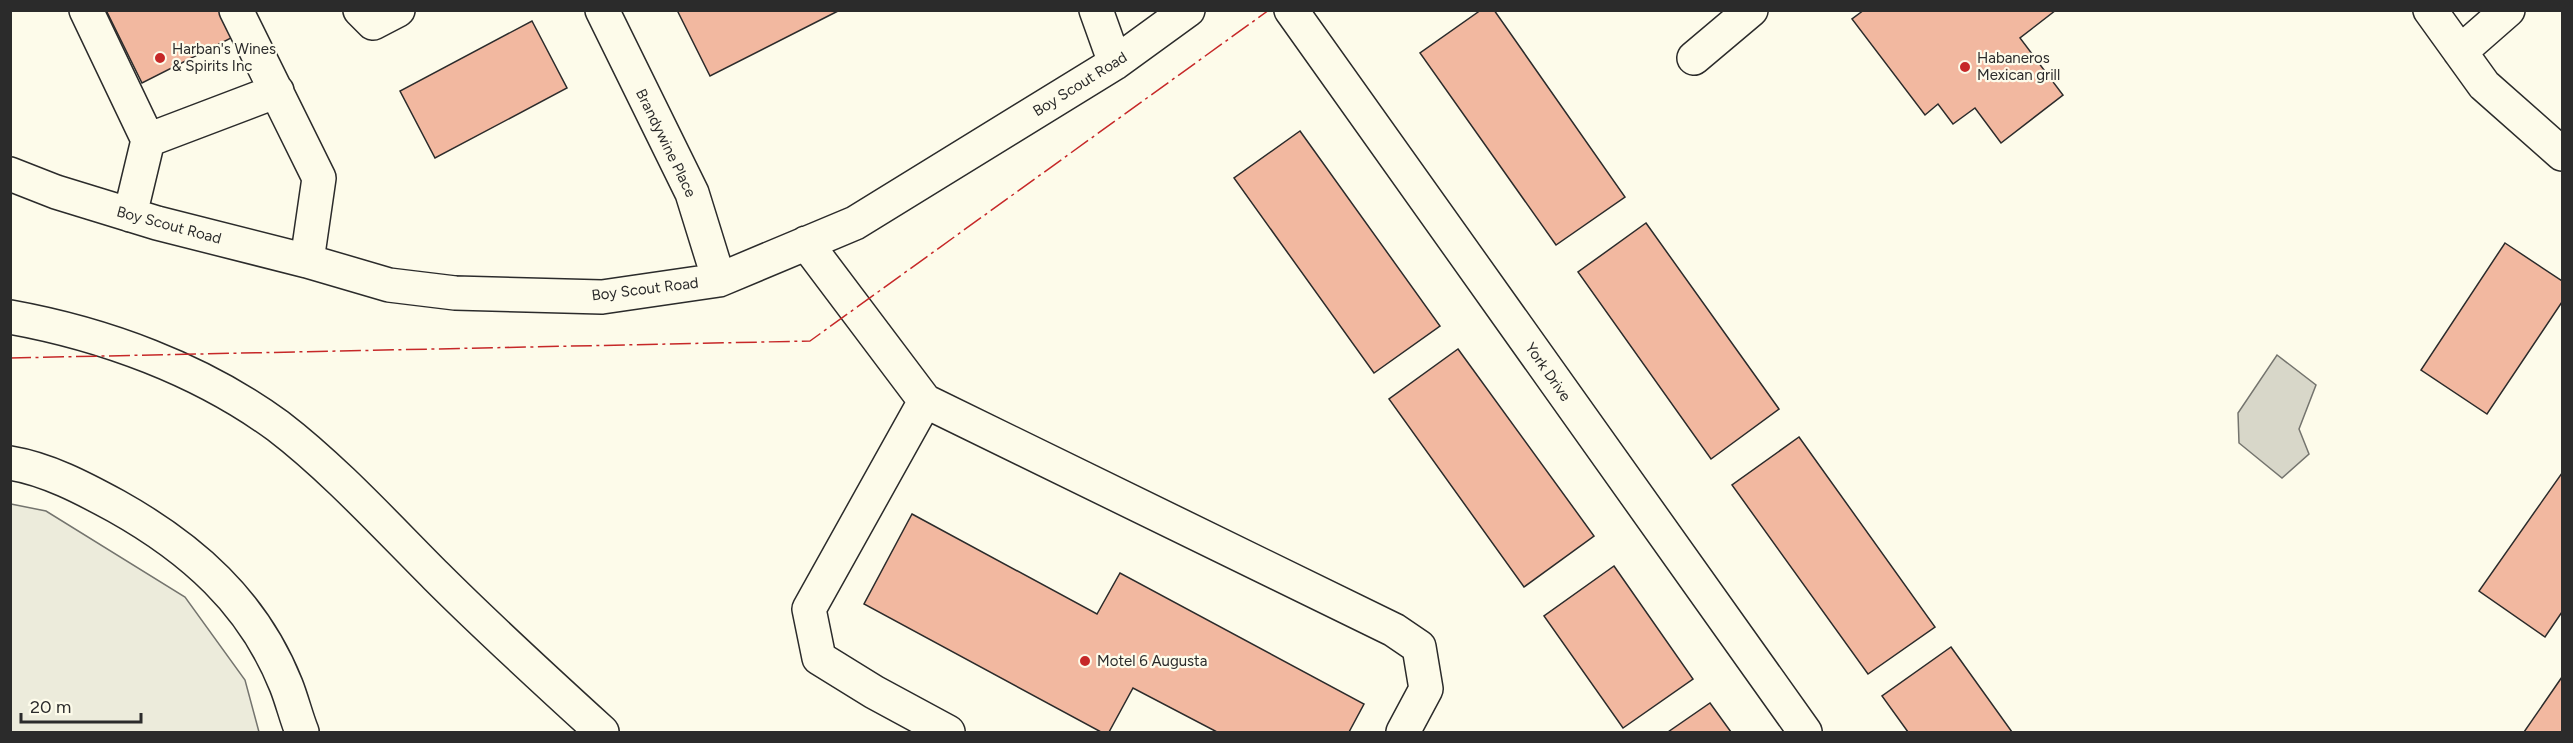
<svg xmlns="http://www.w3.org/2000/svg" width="2573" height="743" viewBox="0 0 2573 743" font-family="Figtree,sans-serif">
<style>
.green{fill:#ecebdb;stroke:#74746e;stroke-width:1.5}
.water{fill:#d8d7c9;stroke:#74746e;stroke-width:1.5}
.building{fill:#f2b8a0;stroke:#2b2b2b;stroke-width:1.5}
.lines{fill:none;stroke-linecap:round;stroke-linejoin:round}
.minor-casing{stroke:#2b2b2b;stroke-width:36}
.highway-casing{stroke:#2b2b2b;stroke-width:36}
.minor{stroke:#fdfbea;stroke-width:33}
.highway{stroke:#fdfbea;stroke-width:33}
.power{stroke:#c62828;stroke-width:1.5;stroke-dasharray:21 4.5 3 4.5;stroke-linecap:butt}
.poi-dot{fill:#c62828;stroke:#fdfbea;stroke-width:2}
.labels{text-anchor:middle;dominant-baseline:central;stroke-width:4.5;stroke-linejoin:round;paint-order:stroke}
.poi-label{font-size:15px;fill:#2b2b2b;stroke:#fdfbea;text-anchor:start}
.street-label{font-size:15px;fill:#2b2b2b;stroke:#fdfbea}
</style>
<rect width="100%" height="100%" fill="#fdfbea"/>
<path class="green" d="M11,504L46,511L185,597L245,680L259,732H11Z"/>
<path class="water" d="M2277,355L2316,385L2299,429L2309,454L2282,478L2239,443L2238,413Z"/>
<path class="building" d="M106,10H227L239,34L142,83Z
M677,10H840L710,76Z
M1481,10H1494L1625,197L1556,245L1420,53Z
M1864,10H2056L2020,38L2063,95L2001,143L1975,108L1953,124L1938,104L1925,115L1852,19Z
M532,21L567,88L435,158L400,91Z
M1300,131L1440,326L1374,373L1234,178Z
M1646,223L1779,409L1711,459L1578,272Z
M2505,243L2562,281V302L2487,414L2421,370Z
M1458,349L1594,536L1524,587L1389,399Z
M1799,437L1935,627L1868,674L1732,485Z
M2562,473V612L2545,637L2479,591Z
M912,514L1097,614L1120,573L1364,704L1349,732H1217L1133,688L1109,732H1101L864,604Z
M1614,566L1693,679L1623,728L1544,616Z
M1951,647L2012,732H1908L1882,696Z
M2562,677V732H2524Z
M1710,703L1731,732H1668Z"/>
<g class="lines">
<defs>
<path id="minor" d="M86,10L148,140L130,215
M236,10L319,178L307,261
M360,10L373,23L398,10
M602,10L692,193L719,280
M1096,10L1115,63
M1291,10L1805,732
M2430,10L2484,85L2562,154
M2460,52L2508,10
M1694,58L1751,10
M148,140L277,91
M10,174L56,192L157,223L307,261L389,285L455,293L602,297L719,280L855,223L1115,63L1188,10
M806,243L925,401L1394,630L1419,647L1426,689L1403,732
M925,401L809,609L819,658L874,692L948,732"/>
<path id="highway" d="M10,317C104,334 200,369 278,426C333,468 387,527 436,576C490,630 546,681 602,732
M10,463C47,469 83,488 116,506C191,548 253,602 286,685C292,700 296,717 302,732"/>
</defs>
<use href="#minor" class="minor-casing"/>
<use href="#highway" class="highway-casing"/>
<use href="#minor" class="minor"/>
<use href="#highway" class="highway"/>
<path class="power" d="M10,358L810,341L1269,10"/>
</g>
<g class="poi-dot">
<circle cx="160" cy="58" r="6"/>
<circle cx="1965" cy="67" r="6"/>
<circle cx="1085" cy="661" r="6"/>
</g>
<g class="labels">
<g class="poi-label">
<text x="172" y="49">Harban's Wines<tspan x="172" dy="17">&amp; Spirits Inc</tspan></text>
<text x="1977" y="58">Habaneros<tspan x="1977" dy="17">Mexican grill</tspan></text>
<text x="1097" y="661">Motel 6 Augusta</text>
</g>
<g class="street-label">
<text transform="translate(1080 84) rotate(-32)">Boy Scout Road</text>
<text transform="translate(666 143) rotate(64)">Brandywine Place</text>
<text transform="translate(169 225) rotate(15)">Boy Scout Road</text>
<text transform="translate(645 289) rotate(-7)">Boy Scout Road</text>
<text transform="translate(1548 372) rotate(55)">York Drive</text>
</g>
</g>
<rect width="2573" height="743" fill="none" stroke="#2b2b2b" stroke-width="24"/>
<path d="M21 713v9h120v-9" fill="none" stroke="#2b2b2b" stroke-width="3"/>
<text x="30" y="713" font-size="18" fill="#2b2b2b" stroke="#fdfbea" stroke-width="4.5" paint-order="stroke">20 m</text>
</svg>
